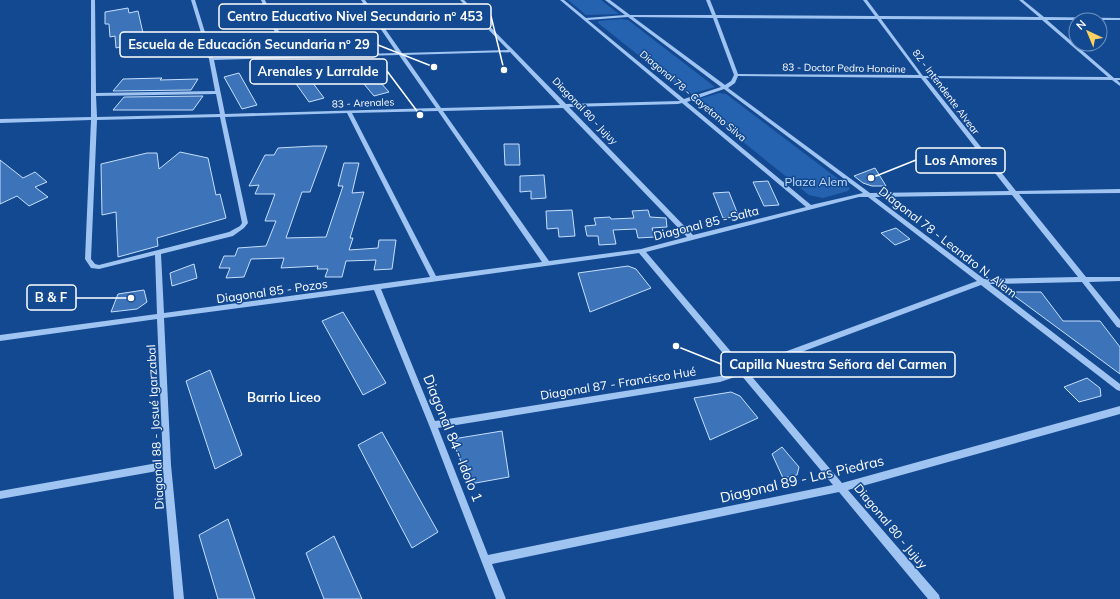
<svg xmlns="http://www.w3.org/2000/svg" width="1120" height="599" viewBox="0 0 1120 599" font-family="Mulish,sans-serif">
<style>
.green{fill:#2563b0}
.building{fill:#3c73b9;stroke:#c6dffd}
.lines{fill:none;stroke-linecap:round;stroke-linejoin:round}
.minor{fill:#9fc4f2;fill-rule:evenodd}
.labels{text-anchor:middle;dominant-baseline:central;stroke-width:3;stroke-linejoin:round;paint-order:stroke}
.far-street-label{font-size:10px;fill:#fff;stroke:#134991}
.park-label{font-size:12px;fill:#c6dffd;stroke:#134991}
.street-label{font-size:12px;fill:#fff;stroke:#134991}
.neighbourhood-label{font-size:13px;font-weight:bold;fill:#fff;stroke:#134991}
.near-street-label{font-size:14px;fill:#fff;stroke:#134991}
.leader{fill:none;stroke:#fff;stroke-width:1.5}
.callout-dot{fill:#fff;stroke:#134991;stroke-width:1.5}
.callout{fill:#134991;stroke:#fff;stroke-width:1.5}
.callout-label{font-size:13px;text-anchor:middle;font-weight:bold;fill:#fff}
</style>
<rect width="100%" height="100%" fill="#134991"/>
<path class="green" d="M568,0H601L619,14L586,15Z
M621,19L628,20L715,87L691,94L686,93L598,23V21Z
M719,93L726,94L850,188L848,191L823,198L809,195L696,104V100Z"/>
<path class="building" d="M128,8L129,13L138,11L143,33H145L146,52L121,57L120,47L116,48L115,36L110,37L109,24H105V12Z
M362,62L389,92L374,96L349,66Z
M301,67L324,98L309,102L287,71Z
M239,73L257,105L242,109L224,77Z
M162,78L160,80L198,79L191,90L113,91L123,79Z
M203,96L193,110H113L124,97Z
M504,144H519L520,165H505Z
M314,146H327L310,192H302L286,238L326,237L343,186H338L344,163H359L352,193L364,192L350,238H353L349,250L378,248L379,240H396L392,269L374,270L376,260L346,261L342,277H325L328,269H317L318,266L281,268L284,258L251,259L244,277L226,278L230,268H219L224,256H235L238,248L266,246L276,221H265L275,194H255L259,185L249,186L265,155H274L278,148Z
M180,152L208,158L216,195L220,194L226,218L157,238L158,246L118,257L116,212L102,215L101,164L147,153H157L159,169Z
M0,160L23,178L35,172L47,182L35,187L48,197L29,206L17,196L0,204Z
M875,168L886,186H872L863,183L854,176Z
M544,175L546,198L531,199V191L520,192V176Z
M768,181L779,205L764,206L753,182Z
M729,192L739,217L723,218L713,193Z
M572,210L575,236L559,237L558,228L547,229L546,211Z
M648,210L650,217L666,218L667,227L652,228L655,237L638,238L636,229L613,230L616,244L599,245L598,236H587L585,226L596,225L594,218L610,217L611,219L634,218L632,211Z
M896,228L910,239L895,245L881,233Z
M194,264L197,278L172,286L170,273Z
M628,266L636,269L651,288L590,312L578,273Z
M144,290L147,302L137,309L111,312L118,294Z
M1009,292H1041L1063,321H1100L1120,347V374Z
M343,312L386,383L363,395L322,321Z
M210,370L242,455L215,469L186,381Z
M1087,378L1100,388L1101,396L1079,402L1064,387Z
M731,392L740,396L758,418L710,440L694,398Z
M502,431L509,477L470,484L454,444L459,438Z
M382,432L438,532L412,548L358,445Z
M782,447L799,467L797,475L783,478L772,454Z
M228,519L255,599H218L199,535Z
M334,536L362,599H324L306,553Z"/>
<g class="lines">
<path class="minor" d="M91,0H95L96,93L215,91L209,59L191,0H195L213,58L285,56L261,0H265L290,56L397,53L361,0H365L402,53L508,50L460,0H464L566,104L680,101L560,0H564L586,18L625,15L605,0H610L630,15H712L706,0H710L716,15L875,16L863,0H867L879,16L1039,17L1019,0H1023L1044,17L1120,18V20H1047L1114,78H1120V80H1117L1120,83V86L1112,80L926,78L1016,191L1120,189V193L1019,194L1086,277H1120V281L1089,282L1120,320V328L1117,327L1082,282L990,284L1120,384V391L1117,390L981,285L748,372L842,483L1120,406V414L848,490L939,595L940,599H928L839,492L492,564L506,599H496L429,425L374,290L164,318L171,465L184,599H174L163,470L0,499V491L163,462L157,319L0,341V335L157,314L155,255L99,269L91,268L85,259L91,120L0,123V119L91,117ZM628,17L721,87L684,99L588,20ZM633,17L713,18L734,75L731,81L725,85ZM717,18L877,19L919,75L738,74ZM881,19L1042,20L1108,77L923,76ZM510,52L560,105L441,108L404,55ZM399,55L436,108L225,114L214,60ZM738,76L921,78L1009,191L870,193L728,88L735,83ZM724,89L863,193L811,205L687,102ZM216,94L220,114L97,117L96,96ZM682,103L806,207L693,235L569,107L678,104ZM563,108L687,237L641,249L549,261L443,111ZM438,111L542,262L436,276L352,113ZM347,113L430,277L164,313L161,254L233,236L244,228L248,223L225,117ZM220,117L242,223L240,226L229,232L99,265L95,264L91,259L97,120ZM1012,195L1078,277L984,279L875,197ZM859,197H868L977,281L744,367L646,252ZM639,253L737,370L720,376L435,421L381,289ZM741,375L833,485L488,555L438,428L720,382Z"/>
</g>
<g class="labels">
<g class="far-street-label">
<text transform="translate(844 68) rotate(1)">83 - Doctor Pedro Honaine</text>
<text transform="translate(946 92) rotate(53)">82 - Intendente Alvear</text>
<text transform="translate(693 96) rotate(40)">Diagonal 78 - Cayetano Silva</text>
<text transform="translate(363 103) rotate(-2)">83 - Arenales</text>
<text transform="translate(585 111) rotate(46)">Diagonal 80 - Jujuy</text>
</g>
<g class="park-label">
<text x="816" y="181">Plaza Alem</text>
</g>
<g class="street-label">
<text transform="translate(706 223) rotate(-14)">Diagonal 85 - Salta</text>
<text transform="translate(948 242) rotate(38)">Diagonal 78 - Leandro N. Alem</text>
<text transform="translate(272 291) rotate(-8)">Diagonal 85 - Pozos</text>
<text transform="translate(618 383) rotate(-9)">Diagonal 87 - Francisco Hué</text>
<text transform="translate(155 427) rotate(-93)">Diagonal 88 - Josué Igarzabal</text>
<text transform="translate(891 526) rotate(50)">Diagonal 80 - Jujuy</text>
</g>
<g class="neighbourhood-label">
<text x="284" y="397">Barrio Liceo</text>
</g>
<g class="near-street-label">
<text transform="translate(453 438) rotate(68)">Diagonal 84 - Idolo 1</text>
<text transform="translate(802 479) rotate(-13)">Diagonal 89 - Las Piedras</text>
</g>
</g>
<path class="leader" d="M504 70L491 16M434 67L378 45M420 115L387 71M871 178L916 160M131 298L76 298M676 346L721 364"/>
<g class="callout-dot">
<circle cx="504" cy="70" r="4"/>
<circle cx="434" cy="67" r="4"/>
<circle cx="420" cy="115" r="4"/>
<circle cx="871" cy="178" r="4"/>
<circle cx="131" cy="298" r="4"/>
<circle cx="676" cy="346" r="4"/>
</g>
<g class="callout">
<rect x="219" y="4" width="272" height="25" rx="4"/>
<rect x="120" y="32" width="258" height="25" rx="4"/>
<rect x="250" y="59" width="137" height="25" rx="4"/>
<rect x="916" y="148" width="89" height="25" rx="4"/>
<rect x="27" y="285" width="49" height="25" rx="4"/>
<rect x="721" y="352" width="234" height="25" rx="4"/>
</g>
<g class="callout-label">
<text x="355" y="21">Centro Educativo Nivel Secundario nº 453</text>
<text x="249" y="49">Escuela de Educación Secundaria nº 29</text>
<text x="318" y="76">Arenales y Larralde</text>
<text x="961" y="165">Los Amores</text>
<text x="51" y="302">B &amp; F</text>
<text x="838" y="369">Capilla Nuestra Señora del Carmen</text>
</g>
<g transform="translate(1088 32) rotate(316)"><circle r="19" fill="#134991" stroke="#7192bd"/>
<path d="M0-3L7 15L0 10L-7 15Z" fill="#ffd160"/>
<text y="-6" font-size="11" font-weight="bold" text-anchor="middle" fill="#ffffff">N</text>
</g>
</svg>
